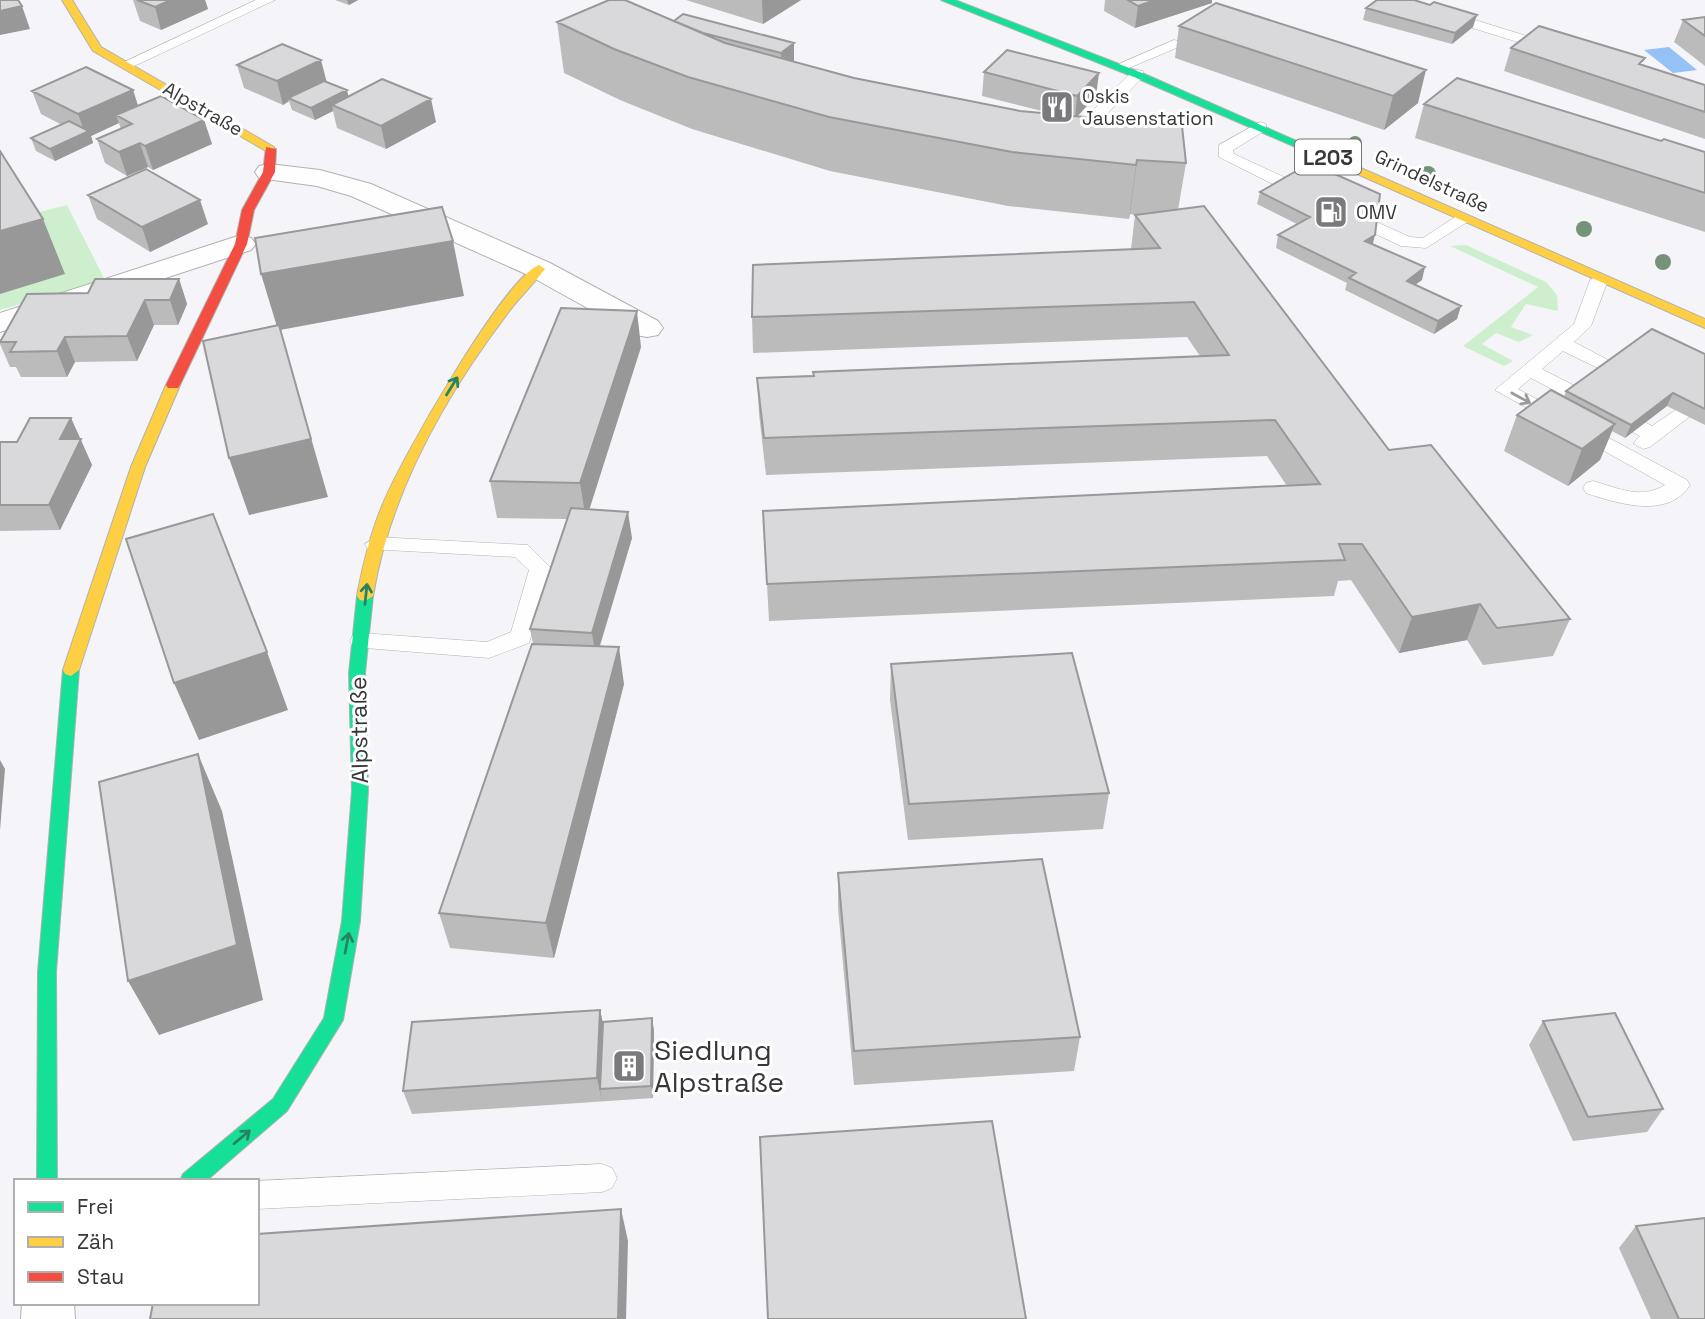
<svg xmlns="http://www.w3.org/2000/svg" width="1705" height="1319" viewBox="0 0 1705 1319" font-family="'Space Grotesk',sans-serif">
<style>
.green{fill:#ceefce}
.water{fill:#94c2f7}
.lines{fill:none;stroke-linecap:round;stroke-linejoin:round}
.lane-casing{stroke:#b1b1b3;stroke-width:1}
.street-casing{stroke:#b1b1b3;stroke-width:2}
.fast-casing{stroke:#b1b1b3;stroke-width:2}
.slow-casing{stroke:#b1b1b3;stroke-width:2}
.jam-casing{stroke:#b1b1b3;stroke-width:2}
.lane{fill:#fefefe;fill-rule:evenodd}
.street{fill:#fefefe;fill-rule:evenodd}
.fast{fill:#16e098;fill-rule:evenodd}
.slow{fill:#ffcf43;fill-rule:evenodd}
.jam{fill:#f24e42;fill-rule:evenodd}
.tree{fill:#769278}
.wall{fill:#bbbbbc}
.shaded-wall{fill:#989899}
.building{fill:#d9d9db;stroke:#989899;stroke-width:2}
.oneway{stroke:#288364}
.oneway2{stroke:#9a9a9c}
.labels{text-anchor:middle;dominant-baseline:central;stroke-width:6;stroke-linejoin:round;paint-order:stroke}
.far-poi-label{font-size:19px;fill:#373739;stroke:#fff;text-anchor:start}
.far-street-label{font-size:19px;fill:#373739;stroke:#fff}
.shield{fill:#fff;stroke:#737374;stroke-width:2}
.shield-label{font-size:21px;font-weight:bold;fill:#373739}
.street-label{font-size:23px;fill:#373739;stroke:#fff}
.near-poi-label{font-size:28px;fill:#373739;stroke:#fff;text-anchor:start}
</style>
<rect width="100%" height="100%" fill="#f5f5f9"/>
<path class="green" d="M67,205L105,280L0,310V294L28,215Z
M1466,245L1546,282L1557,295L1558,311L1526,304L1511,327L1533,335L1519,342L1496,333L1482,344L1513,361L1504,366L1463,346L1538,287L1450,246Z"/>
<path class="water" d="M1669,47L1697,70L1673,73L1644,50Z"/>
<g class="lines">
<defs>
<path id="lane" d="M256,0H275L130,68L125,69L118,65Z
M1446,11L1556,45L1558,48L1556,51H1546L1441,18V12Z
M1174,40L1179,41V47L1124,70L1119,71L1112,67Z
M1138,70L1143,71V77L1096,125H1084V119L1133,71Z
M1260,122L1266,124V130L1233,150L1234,154L1312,190V198H1300L1219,157V145Z
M1350,210L1410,237L1423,238L1458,215L1464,214L1472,219L1426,248L1401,246L1344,219L1342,215Z
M1599,275L1608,280L1591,326L1574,342L1640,377L1638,381H1624L1563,351L1542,369L1652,426L1705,390V405L1650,447L1643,449L1633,443L1640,436L1531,378L1518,389L1687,480L1690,485C1668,520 1616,503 1586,493L1583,488L1586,483L1593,481C1618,488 1641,500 1665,485L1495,390L1574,324L1590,280Z
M376,537L528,545L551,568L529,643L489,658L353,647L350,641L353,635L361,633L487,642L511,632L529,570L515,557L368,549L365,544Z
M602,1164L612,1168L617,1178L612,1188L602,1192L257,1209V1181Z"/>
<path id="street" d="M269,164L320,170L371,184L550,263L658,321L663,328L658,335L647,337L636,335L528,275L351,196L317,186L259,178L255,172L259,166Z
M241,235L251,238L256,244L251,250L0,332V313Z
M22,1303H74L75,1319H21Z"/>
<path id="fast" d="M941,0H955L1142,73L1340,160L1330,162L1134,77Z
M365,591L373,596L365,673L368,791L360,921L343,1020L287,1111L206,1181H180L183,1174L273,1099L324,1018L342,921L352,791L349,673L357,596Z
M71,664L79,670L56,972L57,1181H37L38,972L63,670Z"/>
<path id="slow" d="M62,0H72L101,47L274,147V151H266L93,51Z
M1330,158H1338L1705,319V328L1330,162Z
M539,265L545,269C535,282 524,293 514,305C449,389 390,491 373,596L365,601L360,600L357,596C363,564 370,534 383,504C399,463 504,278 539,265Z
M173,381L180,385L145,467L79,670L71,676L65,674L63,670L131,467L166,385Z"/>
<path id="jam" d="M266,147L276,149L275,172L254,210L247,244L180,385L178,388H168L166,385L235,244L242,210L263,172Z"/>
</defs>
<use href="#lane" class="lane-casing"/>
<use href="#street" class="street-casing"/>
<use href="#fast" class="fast-casing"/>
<use href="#slow" class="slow-casing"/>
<use href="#jam" class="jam-casing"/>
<use href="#lane" class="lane"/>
<use href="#street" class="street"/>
<use href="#fast" class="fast"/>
<use href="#slow" class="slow"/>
<use href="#jam" class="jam"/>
</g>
<g class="tree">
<circle cx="1355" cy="143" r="7"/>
<circle cx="1428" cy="174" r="8"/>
<circle cx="1584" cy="229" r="8"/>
<circle cx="1663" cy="262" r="8"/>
</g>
<path class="wall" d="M133,0H205L208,9L161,30L140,21Z
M335,0H358L349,5Z
M686,0H801L763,24Z
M1105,0H1212V3L1135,28L1104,11Z
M1366,8L1473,27L1452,44L1363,20Z
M1705,17V66L1674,42L1683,20Z
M674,21L794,43V62L854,78L1020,111L1054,114L982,96L984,72L1096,96L1077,116L1186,163L1178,210L1389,450L1570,619L1553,656L1483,665L1467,640L1399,653L1351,580L1338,581L1334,596L769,621L763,511L1287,486L1267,456L766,475L759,414L757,378L1200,356L1187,337L753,353L752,317L1131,249L1135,215H1137L1130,214L1129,219L1008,206L830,171L692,129L620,100L564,73L557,22Z
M1179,26L1418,103L1384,130L1175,58Z
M1511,48L1642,65L1705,85V139L1504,71Z
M237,65L326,82L348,96L436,122L386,149L337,128L333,111L315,120L292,110L289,101L283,105L244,88Z
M133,90L138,105L204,120L212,144L153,170L148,167L127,176L105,163L97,139L121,129L119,123L91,136L93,143L55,161L36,151L31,138L62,125L41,114L32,91Z
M1424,104L1661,141L1705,152V232L1415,138Z
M1260,192L1373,244L1422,280L1415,285L1457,319L1434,334L1345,290L1347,283L1276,248L1278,235L1297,224L1257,204Z
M88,195L208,224L150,252L97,219Z
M179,279L187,304L178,325H154L137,361L75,362L67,377H21L16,367H10L0,344V341L88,293Z
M641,347L589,509L632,538L600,646L624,684L554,958L450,948L439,913L533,644L530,629L567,519L497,518L490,481Z
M1705,354V425L1667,406L1625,438L1612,431L1600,460L1568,486L1504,451L1517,415L1564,397L1566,391Z
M71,418L92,465L60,530L0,531V442H17Z
M891,664L1109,793L1103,829L908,840L890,700Z
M838,873L1080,1037L1074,1071L854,1085L838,908Z
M600,1010L603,1022L654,1030L653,1098L412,1114L403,1091Z
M1543,1021L1663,1109L1647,1132L1573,1141L1529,1045Z
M1636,1226L1705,1319H1651L1619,1248Z"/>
<path class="shaded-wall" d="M171,0H205L208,9L161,30L155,7Z
M347,0H358L349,5Z
M762,0H801L763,24Z
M1155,0H1212V3L1135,28L1138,6Z
M22,6L30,29L0,35V11Z
M1477,15L1473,27L1452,44L1455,33Z
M794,43V66L781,76V53Z
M321,60L327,83L288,98L289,101L283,105L277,81Z
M1426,70L1418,103L1384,130L1393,96Z
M1099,73L1096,96L1075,119L1077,96Z
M133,90L140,113L116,115L119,123L91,136L93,143L55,161L50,149L85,133L78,114Z
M347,90L350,102L332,105L333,111L315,120L311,108Z
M431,99L436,122L386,149L381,126Z
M204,120L212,144L153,170L145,146Z
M140,143L148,167L127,176L119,152Z
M1137,160L1130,214L1129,219L1136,165Z
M200,200L208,224L150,252L142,227Z
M43,219L65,274L0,294V231Z
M1375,235L1372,247L1365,241Z
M453,241L464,296L280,330L328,497L249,515L229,458L278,330L261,274Z
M1425,267L1422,280L1403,293L1407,281Z
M179,279L187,304L178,325L170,300Z
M145,300L154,325L137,361L127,336Z
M1461,306L1457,319L1434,334L1438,321Z
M637,311L641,347L586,520L580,483Z
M65,337L75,362L67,377L57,351Z
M1673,393L1667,406L1625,438L1631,425Z
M71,418L92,465L60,530L49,505L60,439Z
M1615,424L1600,460L1568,486L1582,449Z
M628,512L632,538L596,658L592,633Z
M1480,604L1467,640L1399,653L1412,617Z
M619,647L624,684L554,958L546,923Z
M267,652L288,710L199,740L174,683Z
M198,754L222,811L263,1000L159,1035L128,981Z
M0,760L5,769L0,830Z
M600,1010L605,1034L600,1089L602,1101L597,1078Z
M652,1018L654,1030L653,1098L651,1086Z
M621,1209L628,1241L626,1319H618Z"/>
<path class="building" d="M0,0H18L22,6L0,11Z
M137,0H171L155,7Z
M609,0H625L725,43L854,78L1020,111L1182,126L1186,163L1137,160L1136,165L1012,152L829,117L688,77L614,49L557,22Z
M1128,0H1155L1138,6Z
M1377,0H1414L1430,5L1434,2L1477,15L1455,33L1366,8Z
M1216,3L1426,70L1393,96L1179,26Z
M683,14L794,43L781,53L703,33L674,21Z
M1705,17V36L1683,20Z
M1539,26L1645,58L1639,64L1705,85V112L1511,48Z
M282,44L321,60L277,81L237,65Z
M1007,50L1099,73L1077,96L984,72Z
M86,67L133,90L78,114L32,91Z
M1457,78L1661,141L1664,139L1705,152V193L1424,104Z
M382,79L431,99L381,126L332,105Z
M324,81L347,90L311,108L288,98Z
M161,96L204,120L145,146L140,143L119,152L97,139L132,124L116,115Z
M69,121L89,131L50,149L31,138Z
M0,151L43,219L0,231Z
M1310,163L1380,194L1375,235L1365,241L1425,267L1407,281L1461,306L1438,321L1349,278L1356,273L1278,235L1310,217L1260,192Z
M146,169L200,200L142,227L88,195Z
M1204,206L1389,450L1431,445L1570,619L1497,628L1480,604L1412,617L1362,544H1339L1345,560L767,584L763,511L1320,484L1275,420L764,438L757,378L814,376L813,372L1229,355L1194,302L752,317L753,265L1160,248L1135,215Z
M442,207L453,241L261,274L255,238Z
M95,279H179L170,300H145L127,336L65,337L57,351L10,352L16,342H0L27,294L88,293Z
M561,308L637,311L580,483L490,481Z
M279,325L311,439L229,458L203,341Z
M1652,329L1705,354V409L1673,393L1631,425L1566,391Z
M1551,390L1615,424L1582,449L1517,415Z
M30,418H71L60,439H81L49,505H0V442H17Z
M571,508L628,512L592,633L530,629Z
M213,514L267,652L174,683L126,539Z
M532,644L619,647L546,923L439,913Z
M1072,653L1109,793L909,804L891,664Z
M198,754L237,945L128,981L99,782Z
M1042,859L1080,1037L854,1051L838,873Z
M600,1010L597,1078L403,1091L412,1022Z
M1615,1013L1663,1109L1588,1117L1543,1021Z
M652,1018L651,1086L600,1089L603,1022Z
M992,1121L1026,1319H768L760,1137Z
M621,1209L618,1319H150L153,1303H257V1234Z
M1705,1218V1319H1679L1636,1226Z"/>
<defs><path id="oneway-shaft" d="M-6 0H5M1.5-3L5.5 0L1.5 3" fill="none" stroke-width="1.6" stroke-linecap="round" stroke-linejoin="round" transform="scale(1.75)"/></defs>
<g class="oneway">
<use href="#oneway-shaft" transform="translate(452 386) rotate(-58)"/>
<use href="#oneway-shaft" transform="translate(366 594) rotate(-84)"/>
<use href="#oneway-shaft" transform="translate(347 943) rotate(-79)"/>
<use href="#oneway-shaft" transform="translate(242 1137) rotate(-40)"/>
</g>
<use class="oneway2" href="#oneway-shaft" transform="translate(1521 398) rotate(29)"/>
<defs>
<symbol id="restaurant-square" viewBox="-11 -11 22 22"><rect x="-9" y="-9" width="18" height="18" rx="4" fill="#7a7a7c" stroke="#fff"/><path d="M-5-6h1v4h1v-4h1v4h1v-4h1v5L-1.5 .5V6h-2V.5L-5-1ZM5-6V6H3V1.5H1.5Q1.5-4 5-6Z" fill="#fff"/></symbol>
<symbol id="fuel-square" viewBox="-11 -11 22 22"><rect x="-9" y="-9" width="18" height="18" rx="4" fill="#7a7a7c" stroke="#fff"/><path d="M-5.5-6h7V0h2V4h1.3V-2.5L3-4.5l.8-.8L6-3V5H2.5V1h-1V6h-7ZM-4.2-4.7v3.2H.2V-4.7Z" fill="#fff"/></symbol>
<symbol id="building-square" viewBox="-11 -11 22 22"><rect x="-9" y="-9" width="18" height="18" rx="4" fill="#7a7a7c" stroke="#fff"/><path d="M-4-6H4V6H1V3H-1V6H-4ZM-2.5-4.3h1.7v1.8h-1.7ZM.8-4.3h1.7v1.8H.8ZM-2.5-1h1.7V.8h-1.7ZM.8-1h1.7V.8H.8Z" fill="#fff"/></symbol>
</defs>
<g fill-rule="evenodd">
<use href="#restaurant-square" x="1038" y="88" width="38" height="38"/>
<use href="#fuel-square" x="1312" y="193" width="38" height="38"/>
<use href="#building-square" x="610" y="1047" width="38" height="38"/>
</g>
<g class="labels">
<g class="far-poi-label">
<text x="1082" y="96">Oskis<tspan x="1082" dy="22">Jausenstation</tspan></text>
<text x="1356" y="212">OMV</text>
</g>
<g class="far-street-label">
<text transform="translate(203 109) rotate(30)">Alpstraße</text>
<text transform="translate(1432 181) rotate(25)">Grindelstraße</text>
</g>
<rect class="shield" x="1295" y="139.5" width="66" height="35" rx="5"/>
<g class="shield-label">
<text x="1328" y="157">L203</text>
</g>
<g class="street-label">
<text transform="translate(359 730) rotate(-91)">Alpstraße</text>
</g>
<g class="near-poi-label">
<text x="654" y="1050">Siedlung<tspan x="654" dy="32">Alpstraße</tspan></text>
</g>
</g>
<rect x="14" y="1179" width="245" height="126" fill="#ffffff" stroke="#afafb0" stroke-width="2"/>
<rect x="28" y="1202" width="35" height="10" fill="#16e098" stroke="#afafb0" stroke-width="2"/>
<text x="77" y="1214" font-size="21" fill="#373739">Frei</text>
<rect x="28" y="1237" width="35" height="10" fill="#ffcf43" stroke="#afafb0" stroke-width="2"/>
<text x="77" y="1249" font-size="21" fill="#373739">Zäh</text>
<rect x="28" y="1272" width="35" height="10" fill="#f24e42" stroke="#afafb0" stroke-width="2"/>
<text x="77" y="1284" font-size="21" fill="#373739">Stau</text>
</svg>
